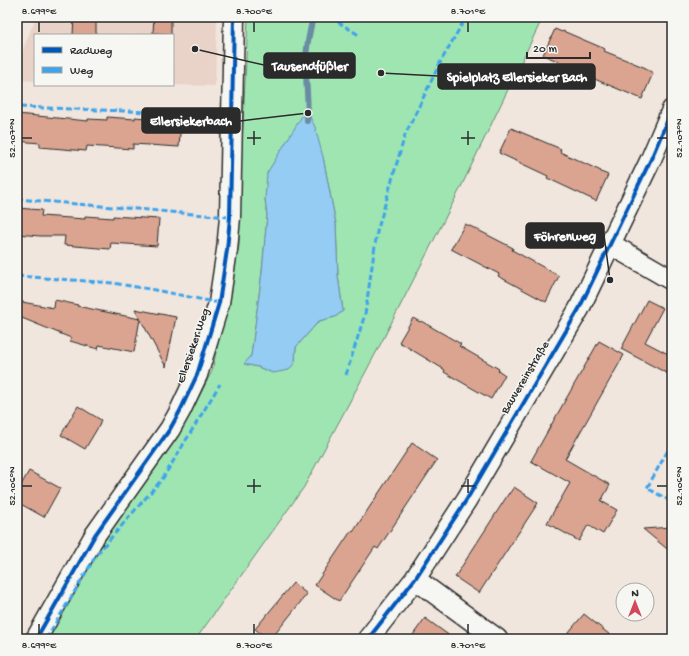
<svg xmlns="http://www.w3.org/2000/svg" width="689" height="656" viewBox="0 0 689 656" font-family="'Gochi Hand',sans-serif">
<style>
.built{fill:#e9d2c7}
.green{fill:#9fe5b2;stroke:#65886e;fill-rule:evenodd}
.water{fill:#94ccf3;stroke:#6a8ca3}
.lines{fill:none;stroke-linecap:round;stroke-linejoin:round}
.stream{stroke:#6a8ca3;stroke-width:6}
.building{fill:#daa490;stroke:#2b2b2b}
.street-casing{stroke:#2b2b2b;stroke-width:23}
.street{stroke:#f6f6f2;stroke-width:20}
.quiet{stroke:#3ea3eb;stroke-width:3;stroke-dasharray:6 3;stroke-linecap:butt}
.cycleway-casing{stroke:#f6f6f2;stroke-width:6}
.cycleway{stroke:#0057b8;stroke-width:4}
.ticks{fill:none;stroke:#2b2b2b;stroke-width:1.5}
.labels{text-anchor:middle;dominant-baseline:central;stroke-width:3;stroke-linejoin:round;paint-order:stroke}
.street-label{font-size:12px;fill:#2b2b2b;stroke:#f6f6f2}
.leader{fill:none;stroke:#2b2b2b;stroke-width:1.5}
.callout-dot{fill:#2b2b2b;stroke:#f6f6f2;stroke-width:1.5}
.callout{fill:#2b2b2b;stroke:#2b2b2b;stroke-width:1.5}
.callout-label{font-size:13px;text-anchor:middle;font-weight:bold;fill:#fff}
.neatline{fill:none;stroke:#2b2b2b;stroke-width:1.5}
.ticks-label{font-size:10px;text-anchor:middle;fill:#2b2b2b}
</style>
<rect width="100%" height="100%" fill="#f0e6de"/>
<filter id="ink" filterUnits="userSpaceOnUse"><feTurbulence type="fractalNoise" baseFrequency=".025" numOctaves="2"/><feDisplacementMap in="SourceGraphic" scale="8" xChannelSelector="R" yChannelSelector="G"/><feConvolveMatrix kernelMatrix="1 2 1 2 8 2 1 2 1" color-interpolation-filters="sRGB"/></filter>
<g filter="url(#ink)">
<path class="built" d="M36,17H217L215,86L173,85V35H35V81L17,80V64Z"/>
<path class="green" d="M248,17H543L460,189L379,347L304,487L196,639H44L111,524L188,418L212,371L239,246L242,145ZM323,157L336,224L338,276L343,311L335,317L319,321L296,347L295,362L273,373L258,367L245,364L251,357L262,272L267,215L265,199Z"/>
<path class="water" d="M308,113L315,127L323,157L336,224L338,276L343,311L335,317L319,321L296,347L295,362L289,370L273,373L258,367L244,364L251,356L262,272L267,215L265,199L267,173L302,116Z"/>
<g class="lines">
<path class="stream" d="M307,121C309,104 306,87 306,70C305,52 309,35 313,17"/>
</g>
<path class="building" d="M74,17H96V35H73Z
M154,17H171V34L153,33Z
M555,29L562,32L563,31L605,49L604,51L646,68V69L653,73L642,99L592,78L593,76L543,55Z
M17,114L88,121V119L107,120V117L135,119V117L181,121L179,147L133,144V149L87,146L86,151L40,147V143L17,141Z
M511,128L561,149L560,152L601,171V172L608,175L596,201L547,178L548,176L499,153Z
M17,208L42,210L41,216L85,219V216L113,218V216L159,219L157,246L111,243L110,249L64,245L65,236H40L17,234Z
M465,224L472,227L513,248L512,250L552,272L559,276L546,302L498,276L499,274L451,249Z
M55,300L78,305L77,306L140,319L134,352L99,345L98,349L70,341L71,338L17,316V301L54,308Z
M647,300L663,308L645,342L672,356V376L621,349Z
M135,309L176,317L166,367Z
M413,318L420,322L421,321L461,344L459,346L499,369L498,370L505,375L491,399L444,372L445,370L399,342Z
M599,341L624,355L565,459L610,485L601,501L617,510L603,534L588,525L579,541L547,523L570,483L531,461L550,427L595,348Z
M78,406L101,420L99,424H100L85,449L61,435Z
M412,443L437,460L378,549L375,547L339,601L315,585L351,531L353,532Z
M29,471L60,488L44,517L17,502V492Z
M514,487L538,503L479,593L455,577L509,493V494Z
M672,527V553L643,529Z
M293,583L307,594L271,639H268L255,629Z
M584,614L615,639H563Z
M425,618L454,639H410Z"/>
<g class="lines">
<defs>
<path id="street" d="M610,244L672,280
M415,579L497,639
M36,639L95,535L170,429L180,411L197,375L219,303L227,250L230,217L234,17
M368,639L415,579L467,499L579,309L651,159L672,110"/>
</defs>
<use href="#street" class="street-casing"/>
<use href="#street" class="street"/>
<path class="quiet" d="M330,17L359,35
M20,107L232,115
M17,199L230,217
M17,276L113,283L155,290L219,303
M346,375L365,314L377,232L405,135L441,61L466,17
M672,443L647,488L672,502
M46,639L97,554L163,478L220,384"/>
<defs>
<path id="cycleway" d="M36,639L95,535L170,429L180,411L197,375L219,303L227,250L230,217L234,17
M368,639L415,579L467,499L579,309L651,159L672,110"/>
</defs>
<use href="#cycleway" class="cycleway-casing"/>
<use href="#cycleway" class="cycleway"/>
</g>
</g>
<path class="ticks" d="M39,22V32M254,22V32M468,22V32M254,131V145M468,131V145M22,138H32M247,138H261M461,138H475M657,138H667M254,479V493M468,479V493M22,486H32M247,486H261M461,486H475M657,486H667M39,624V634M254,624V634M468,624V634"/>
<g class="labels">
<g class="street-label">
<text transform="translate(194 346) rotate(-71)">Ellersieker Weg</text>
<text transform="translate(526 378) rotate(-59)">Bauvereinstraße</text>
</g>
</g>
<path class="leader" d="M195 49L264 65M381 73L438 76M308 113L240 121M610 280L604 235"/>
<g class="callout-dot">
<circle cx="195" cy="49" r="4"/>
<circle cx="381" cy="73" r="4"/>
<circle cx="308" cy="113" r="4"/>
<circle cx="610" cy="280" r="4"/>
</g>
<g class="callout">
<rect x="264" y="53" width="91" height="25" rx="4"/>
<rect x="438" y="64" width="157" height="25" rx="4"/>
<rect x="142" y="108" width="98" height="25" rx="4"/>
<rect x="526" y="223" width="78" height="25" rx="4"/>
</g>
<g class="callout-label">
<text x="310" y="70">Tausendfüßler</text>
<text x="517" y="81">Spielplatz Ellersieker Bach</text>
<text x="191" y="125">Ellersiekerbach</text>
<text x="565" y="240">Föhrenweg</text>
</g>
<rect width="689" height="656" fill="none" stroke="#f6f6f2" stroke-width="44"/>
<rect x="34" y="34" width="140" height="52" fill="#f6f6f2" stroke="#a5a5a2"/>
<rect x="42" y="47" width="20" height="6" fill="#0057b8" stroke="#a5a5a2"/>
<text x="70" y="54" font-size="12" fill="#2b2b2b">Radweg</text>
<rect x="42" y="67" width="20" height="6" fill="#3ea3eb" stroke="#a5a5a2"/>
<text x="70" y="74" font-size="12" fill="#2b2b2b">Weg</text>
<g transform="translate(635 602)"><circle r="19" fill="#f6f6f2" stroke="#a5a5a2"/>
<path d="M0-3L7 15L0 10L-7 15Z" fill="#d1495b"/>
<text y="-6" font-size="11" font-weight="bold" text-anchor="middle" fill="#2b2b2b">N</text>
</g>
<path d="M527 52v6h63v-6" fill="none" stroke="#2b2b2b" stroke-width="2"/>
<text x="533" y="52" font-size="12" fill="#2b2b2b" stroke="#f6f6f2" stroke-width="3" paint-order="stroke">20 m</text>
<rect x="22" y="22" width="645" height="612" class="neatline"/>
<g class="ticks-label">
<text x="39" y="14">8.699°E</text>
<text x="254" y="14">8.700°E</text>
<text x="468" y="14">8.701°E</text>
<text transform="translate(11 138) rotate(-90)" y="4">52.107°N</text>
<text transform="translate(678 138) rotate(-90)" y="4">52.107°N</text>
<text transform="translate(11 486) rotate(-90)" y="4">52.106°N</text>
<text transform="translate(678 486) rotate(-90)" y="4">52.106°N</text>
<text x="39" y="648">8.699°E</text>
<text x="254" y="648">8.700°E</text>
<text x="468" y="648">8.701°E</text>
</g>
</svg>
